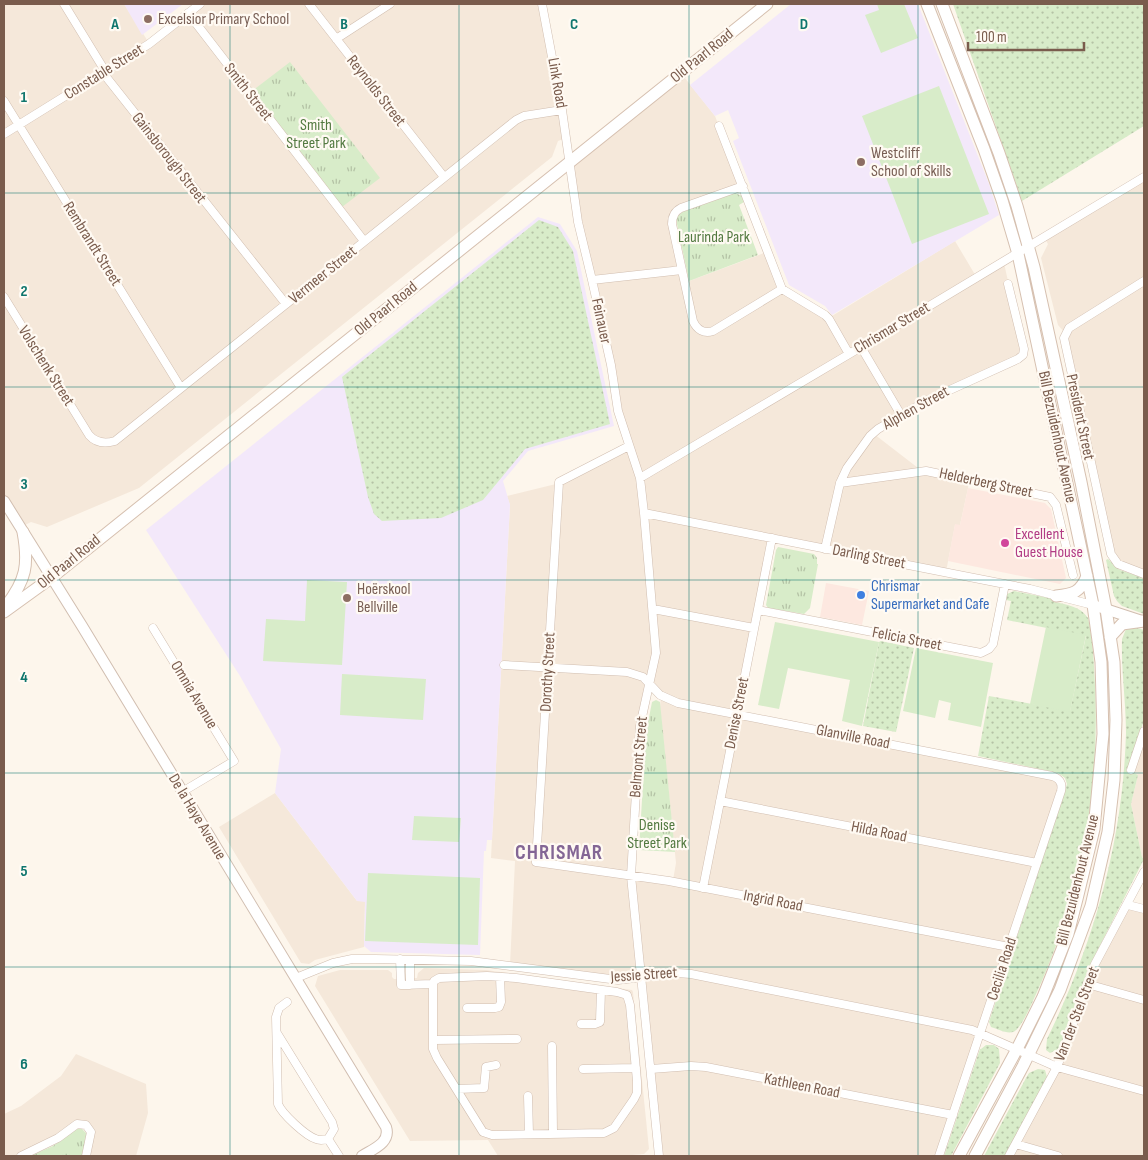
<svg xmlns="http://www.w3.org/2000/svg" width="1148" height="1160" viewBox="0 0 1148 1160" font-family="'Sofia Sans Condensed',sans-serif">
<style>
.residential{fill:#f5e8da;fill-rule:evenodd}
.commercial{fill:#fde8e0}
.education{fill:#f3e8fa}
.grass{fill:url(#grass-dots)}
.park{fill:url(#park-tufts)}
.pitch{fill:#d8ecc9}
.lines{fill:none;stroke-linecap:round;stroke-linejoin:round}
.minor-casing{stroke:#d1beb0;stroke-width:9}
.tertiary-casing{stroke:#d1beb0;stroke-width:12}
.secondary-casing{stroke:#d6c0b0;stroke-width:13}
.minor{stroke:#fff;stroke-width:8}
.tertiary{stroke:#fff;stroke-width:10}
.secondary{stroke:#fff;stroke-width:11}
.grid{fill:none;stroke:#0f766e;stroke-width:1;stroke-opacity:0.55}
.education-dot{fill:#8d6e63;stroke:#fffaf3;stroke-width:2}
.hotel-dot{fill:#d1479c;stroke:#fffaf3;stroke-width:2}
.shop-dot{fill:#3f7fe0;stroke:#fffaf3;stroke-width:2}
.labels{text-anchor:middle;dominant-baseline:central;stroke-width:4.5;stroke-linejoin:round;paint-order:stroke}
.education-label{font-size:16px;fill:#785e54;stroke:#fffaf3;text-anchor:start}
.street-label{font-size:16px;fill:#7a5c4d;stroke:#fffaf3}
.park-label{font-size:16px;fill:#537a41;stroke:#fffaf3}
.hotel-label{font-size:16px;fill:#b23c85;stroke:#fffaf3;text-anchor:start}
.shop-label{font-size:16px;fill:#366cbe;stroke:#fffaf3;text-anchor:start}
.district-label{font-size:21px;font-weight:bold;letter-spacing:1px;fill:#846695;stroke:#fffaf3}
.grid-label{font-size:16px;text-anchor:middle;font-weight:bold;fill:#0f766e;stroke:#fffaf3;stroke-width:4.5;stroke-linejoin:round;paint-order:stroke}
</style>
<defs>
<pattern id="grass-dots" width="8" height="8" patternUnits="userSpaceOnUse" patternTransform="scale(1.25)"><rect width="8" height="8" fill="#d8ecc9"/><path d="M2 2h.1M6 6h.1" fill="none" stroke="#b4c2a5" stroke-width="1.8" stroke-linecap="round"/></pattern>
<pattern id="park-tufts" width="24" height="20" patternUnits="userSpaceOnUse" patternTransform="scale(1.25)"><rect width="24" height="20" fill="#d8ecc9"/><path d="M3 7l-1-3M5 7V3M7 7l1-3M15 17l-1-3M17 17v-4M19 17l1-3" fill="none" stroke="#b4c2a5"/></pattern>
</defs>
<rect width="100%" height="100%" fill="#fdf6ec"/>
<path class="residential" d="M4,4H124L149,43L199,4H542L566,138L558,141L552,157L139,488L47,527L31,522L21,527L4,499Z
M681,73L715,116L742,186L673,214L684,283L767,252L782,290L827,319L955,241L977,278L1004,263L1024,354L965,383L874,434L922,471L970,479L960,525H955L946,572L773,538L737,715L1052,776L1061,784L940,1156H659L642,978L623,980L510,965L515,861L491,858L510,505L507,496L560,483L628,446L569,165ZM650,686L661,696L660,707L676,863L673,880L632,875L641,726Z
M1144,178V574L1117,564L1064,332L1058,325L1041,258L1048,244L1045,239Z
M1144,728V858L1142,857L1131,804L1138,775L1130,771Z
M275,793L357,901H365L364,947L315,960L309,964L301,963L219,827Z
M1129,904L1144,908V1156H1010L1057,1068L1087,985Z
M424,968L486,970L632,990L633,992L649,1149L644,1154L620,1156H498L488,1140L410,1141L315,986L318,976L340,970H388L392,973V977L394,979L417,978L418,973Z
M76,1054L146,1084L148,1113L136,1156H86L91,1138L83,1124L19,1156H4V1114L21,1106L61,1076Z"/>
<path class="commercial" d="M968,488L1045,503L1051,509L1066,578L1060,584L948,561L955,524L960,525Z
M826,583L869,591L862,625L820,617Z"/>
<path class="education" d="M124,4H183L142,35Z
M791,4H918L989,184L999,215L832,315L825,306L789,285L733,141L739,138L728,110L715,116L690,85Z
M538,217L560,224L577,251L614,426L528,451L503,481L510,505L492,840H487L486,851H484L480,955L371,952L364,946L365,902L357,901L275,793L281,749L240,676L146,530Z"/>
<path class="grass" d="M953,4H1144V126L1022,201Z
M539,220L558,227L573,251L610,424L525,449L483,500L441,518L382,521L374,514L368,497L342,377Z
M1108,559L1120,570L1144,578V614L1122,606L1117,601L1114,596L1106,560Z
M1014,591L1055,599V602C1067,605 1080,606 1088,618C1093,640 1094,663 1095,686C1100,787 1082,890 1041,983C1036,993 1023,1028 1013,1032C1006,1034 998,1029 991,1027L989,1022L1067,784L1065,778L1058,773L978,756L989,696L1070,711L1086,636L1007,620L1011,601L1006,600L1007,594Z
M1134,627L1144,630V720L1130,765L1126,770L1129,774L1134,773L1138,775L1131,804L1142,857L1144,859L1088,969L1060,1048L1050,1053L1046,1050L1047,1039C1094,943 1123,841 1126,733C1126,702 1121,670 1122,639L1126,629Z
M881,641L914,648L896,732L863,726L879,642Z
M986,1045H994L999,1049L1000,1063L951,1156H944L980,1049H981Z
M1038,1069L1045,1070L1047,1077L1005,1156H984L1026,1078L1029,1073Z"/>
<path class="park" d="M290,62L380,178L342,207L252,91Z
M735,193L742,196L744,202L739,205L758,255L689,281L677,224V217L682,212Z
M778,547L814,554L817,558V564H818L810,608L804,614L768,608L766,605L776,550Z
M656,700L660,702L675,852L639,850L646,733L652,702Z
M76,1129H82L87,1134L83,1156H30L53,1146Z"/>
<path class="pitch" d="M877,4H904L918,38L881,53L865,15L879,10Z
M939,86L989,214L912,244L862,116Z
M307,580L347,582L342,665L263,661L266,619L305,621Z
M775,622L879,642L862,726L842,721L850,680L788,668L779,709L758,705Z
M1046,627L1086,635L1070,712L1030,704Z
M916,648L993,663L981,727L948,720L951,703L939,700L935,718L903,711Z
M342,674L426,679L423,720L340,715Z
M414,816L461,818L459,842L412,840Z
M368,873L480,878L478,945L365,941Z"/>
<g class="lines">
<defs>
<path id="minor" d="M64,4L102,66L107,78L286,304
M309,4L444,177
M542,4L562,110L578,222L592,280L611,365L618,411L640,478L644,513L656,653L640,726L631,876L659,1156
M188,13L364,241
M336,39L390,4
M4,101L181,388
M719,126L782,289L825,315L829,319L849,354
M4,134L149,44L200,4
M743,186L681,208C675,211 672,216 672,224L693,321C697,330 704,334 713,331L782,289
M592,280L682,270
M1144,281L1069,328L1064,338L1111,554L1118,564L1144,574
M4,297L89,435C96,443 105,444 115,441L516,120L524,116L562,110
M861,347L901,415
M629,446L559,482L536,862L669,881L1009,947
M640,478L861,347L1144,177
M840,483L926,471L1050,497L1056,505L1073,575
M644,513L1030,589L1093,605
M825,549L840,483L847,468L870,436L878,429L930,399L1018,359L1023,355L1024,349L1008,284
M653,609L754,628
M758,610L981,653L989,649L993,644L1005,584
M153,628L234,761L182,792
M504,665L627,672L643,677L660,695L678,703L1052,776C1059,778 1063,783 1061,791L939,1156
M1131,770L1144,731
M720,801L1037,863
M703,888L772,538
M1128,905L1144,909
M400,959L401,985L433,984
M410,960V985
M487,976L516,978L617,992L627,995L630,1005L637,1081V1093L634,1099L614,1128L604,1133L492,1135L483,1132L437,1058L433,1049V984L434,981L439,978Z
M296,978L333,963L352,959H375L471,961L618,980L677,973L691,974L972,1030L1057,1067L1144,1091
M1087,984L1144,1000
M467,1008H495L499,1007L501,1002L500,977
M581,1024H595L600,1022L601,990
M277,1033L332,1122L334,1129L328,1139C324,1140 320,1141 316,1139C306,1136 282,1114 278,1104L276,1017L279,1008L287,1002
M434,1040L517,1039
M552,1046L553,1134
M583,1069L636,1068
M651,1069L691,1066L706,1067L953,1115
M457,1089L484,1088L486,1067L496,1065
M528,1096L529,1134
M328,1139L339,1156
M1016,1144L1058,1156
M21,1156L58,1138L77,1124L86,1125L91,1132L86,1156
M1009,1156L1057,1067L1095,964L1144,872"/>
<path id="tertiary" d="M4,501L82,626L386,1127C391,1143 373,1149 362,1156
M1093,605L1142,621"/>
<path id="secondary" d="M927,4L984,149L1002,200L1018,254L1093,605L1101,662L1103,734L1094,829L1077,899L1068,934L1043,997L1017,1049L959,1156
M942,4L999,153L1017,206L1034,267L1081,482L1106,609L1114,662L1116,720L1114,780L1108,832L1091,906L1060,990L1023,1066L975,1156
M1056,596C1073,594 1080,593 1087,576
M6,606C26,580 29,565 23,532
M4,612L51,578L767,4
M1110,637L1122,624L1144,621"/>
</defs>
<use href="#minor" class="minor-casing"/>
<use href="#tertiary" class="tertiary-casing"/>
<use href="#secondary" class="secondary-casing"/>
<use href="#minor" class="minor"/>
<use href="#tertiary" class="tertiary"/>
<use href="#secondary" class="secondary"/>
</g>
<path class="grid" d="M230,4V1156M459,4V1156M689,4V1156M918,4V1156M4,193H1144M4,387H1144M4,580H1144M4,773H1144M4,967H1144"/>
<g class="education-dot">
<circle cx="148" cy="19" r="5"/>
<circle cx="861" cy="162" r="5"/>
<circle cx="347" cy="598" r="5"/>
</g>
<circle class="hotel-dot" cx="1005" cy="543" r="5"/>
<circle class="shop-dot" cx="861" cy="595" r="5"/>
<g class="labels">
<g class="education-label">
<text x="158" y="19">Excelsior Primary School</text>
<text x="871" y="153">Westcliff<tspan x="871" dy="18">School of Skills</tspan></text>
<text x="357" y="589">Hoërskool<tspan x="357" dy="18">Bellville</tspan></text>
</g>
<g class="street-label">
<text transform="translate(702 56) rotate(-39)">Old Paarl Road</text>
<text transform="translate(104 72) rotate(-32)">Constable Street</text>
<text transform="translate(557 83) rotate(80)">Link Road</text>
<text transform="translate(376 91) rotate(52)">Reynolds Street</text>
<text transform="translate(248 92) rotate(52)">Smith Street</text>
<text transform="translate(169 158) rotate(52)">Gainsborough Street</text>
<text transform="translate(92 244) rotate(58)">Rembrandt Street</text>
<text transform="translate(323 275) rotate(-39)">Vermeer Street</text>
<text transform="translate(386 309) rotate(-39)">Old Paarl Road</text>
<text transform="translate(601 321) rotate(78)">Feinauer</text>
<text transform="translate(892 328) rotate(-31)">Chrismar Street</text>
<text transform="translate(46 366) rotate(58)">Volschenk Street</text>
<text transform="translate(916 408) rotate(-29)">Alphen Street</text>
<text transform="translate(1080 417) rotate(78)">President Street</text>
<text transform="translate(1057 437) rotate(78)">Bill Bezuidenhout Avenue</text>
<text transform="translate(986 483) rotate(12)">Helderberg Street</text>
<text transform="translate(869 557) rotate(11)">Darling Street</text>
<text transform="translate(69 562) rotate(-39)">Old Paarl Road</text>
<text transform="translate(907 639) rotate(11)">Felicia Street</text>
<text transform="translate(548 672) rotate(-87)">Dorothy Street</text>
<text transform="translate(194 695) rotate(59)">Omnia Avenue</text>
<text transform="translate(737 713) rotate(-79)">Denise Street</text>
<text transform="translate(853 737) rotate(11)">Glanville Road</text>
<text transform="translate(639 757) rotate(-85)">Belmont Street</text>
<text transform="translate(197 817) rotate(59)">De la Haye Avenue</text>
<text transform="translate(879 832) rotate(11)">Hilda Road</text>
<text transform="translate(1078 880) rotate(-76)">Bill Bezuidenhout Avenue</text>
<text transform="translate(773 901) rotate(11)">Ingrid Road</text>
<text transform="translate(1002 969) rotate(-72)">Cecilia Road</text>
<text transform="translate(644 975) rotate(-4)">Jessie Street</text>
<text transform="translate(1077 1014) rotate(-69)">Van der Stel Street</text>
<text transform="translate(802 1086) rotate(11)">Kathleen Road</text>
</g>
<g class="park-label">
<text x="316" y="125">Smith<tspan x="316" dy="18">Street Park</tspan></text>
<text x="714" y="237">Laurinda Park</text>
<text x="657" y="825">Denise<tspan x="657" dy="18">Street Park</tspan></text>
</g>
<g class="hotel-label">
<text x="1015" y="534">Excellent<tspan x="1015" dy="18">Guest House</tspan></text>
</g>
<g class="shop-label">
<text x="871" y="586">Chrismar<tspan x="871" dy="18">Supermarket and Cafe</tspan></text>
</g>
<g class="district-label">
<text x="559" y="852">CHRISMAR</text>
</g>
</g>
<g class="grid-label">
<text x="115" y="29">A</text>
<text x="344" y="29">B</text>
<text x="574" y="29">C</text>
<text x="804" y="29">D</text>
<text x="24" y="102">1</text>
<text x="24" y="296">2</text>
<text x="24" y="489">3</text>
<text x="24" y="682">4</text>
<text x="24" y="876">5</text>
<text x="24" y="1069">6</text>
</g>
<rect width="1148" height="1160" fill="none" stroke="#7a5c4d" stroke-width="10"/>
<path d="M968 42v8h116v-8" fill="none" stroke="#7a5c4d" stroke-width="2.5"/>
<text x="976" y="42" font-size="15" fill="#7a5c4d" stroke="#fffaf3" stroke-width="4" paint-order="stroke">100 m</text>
</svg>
